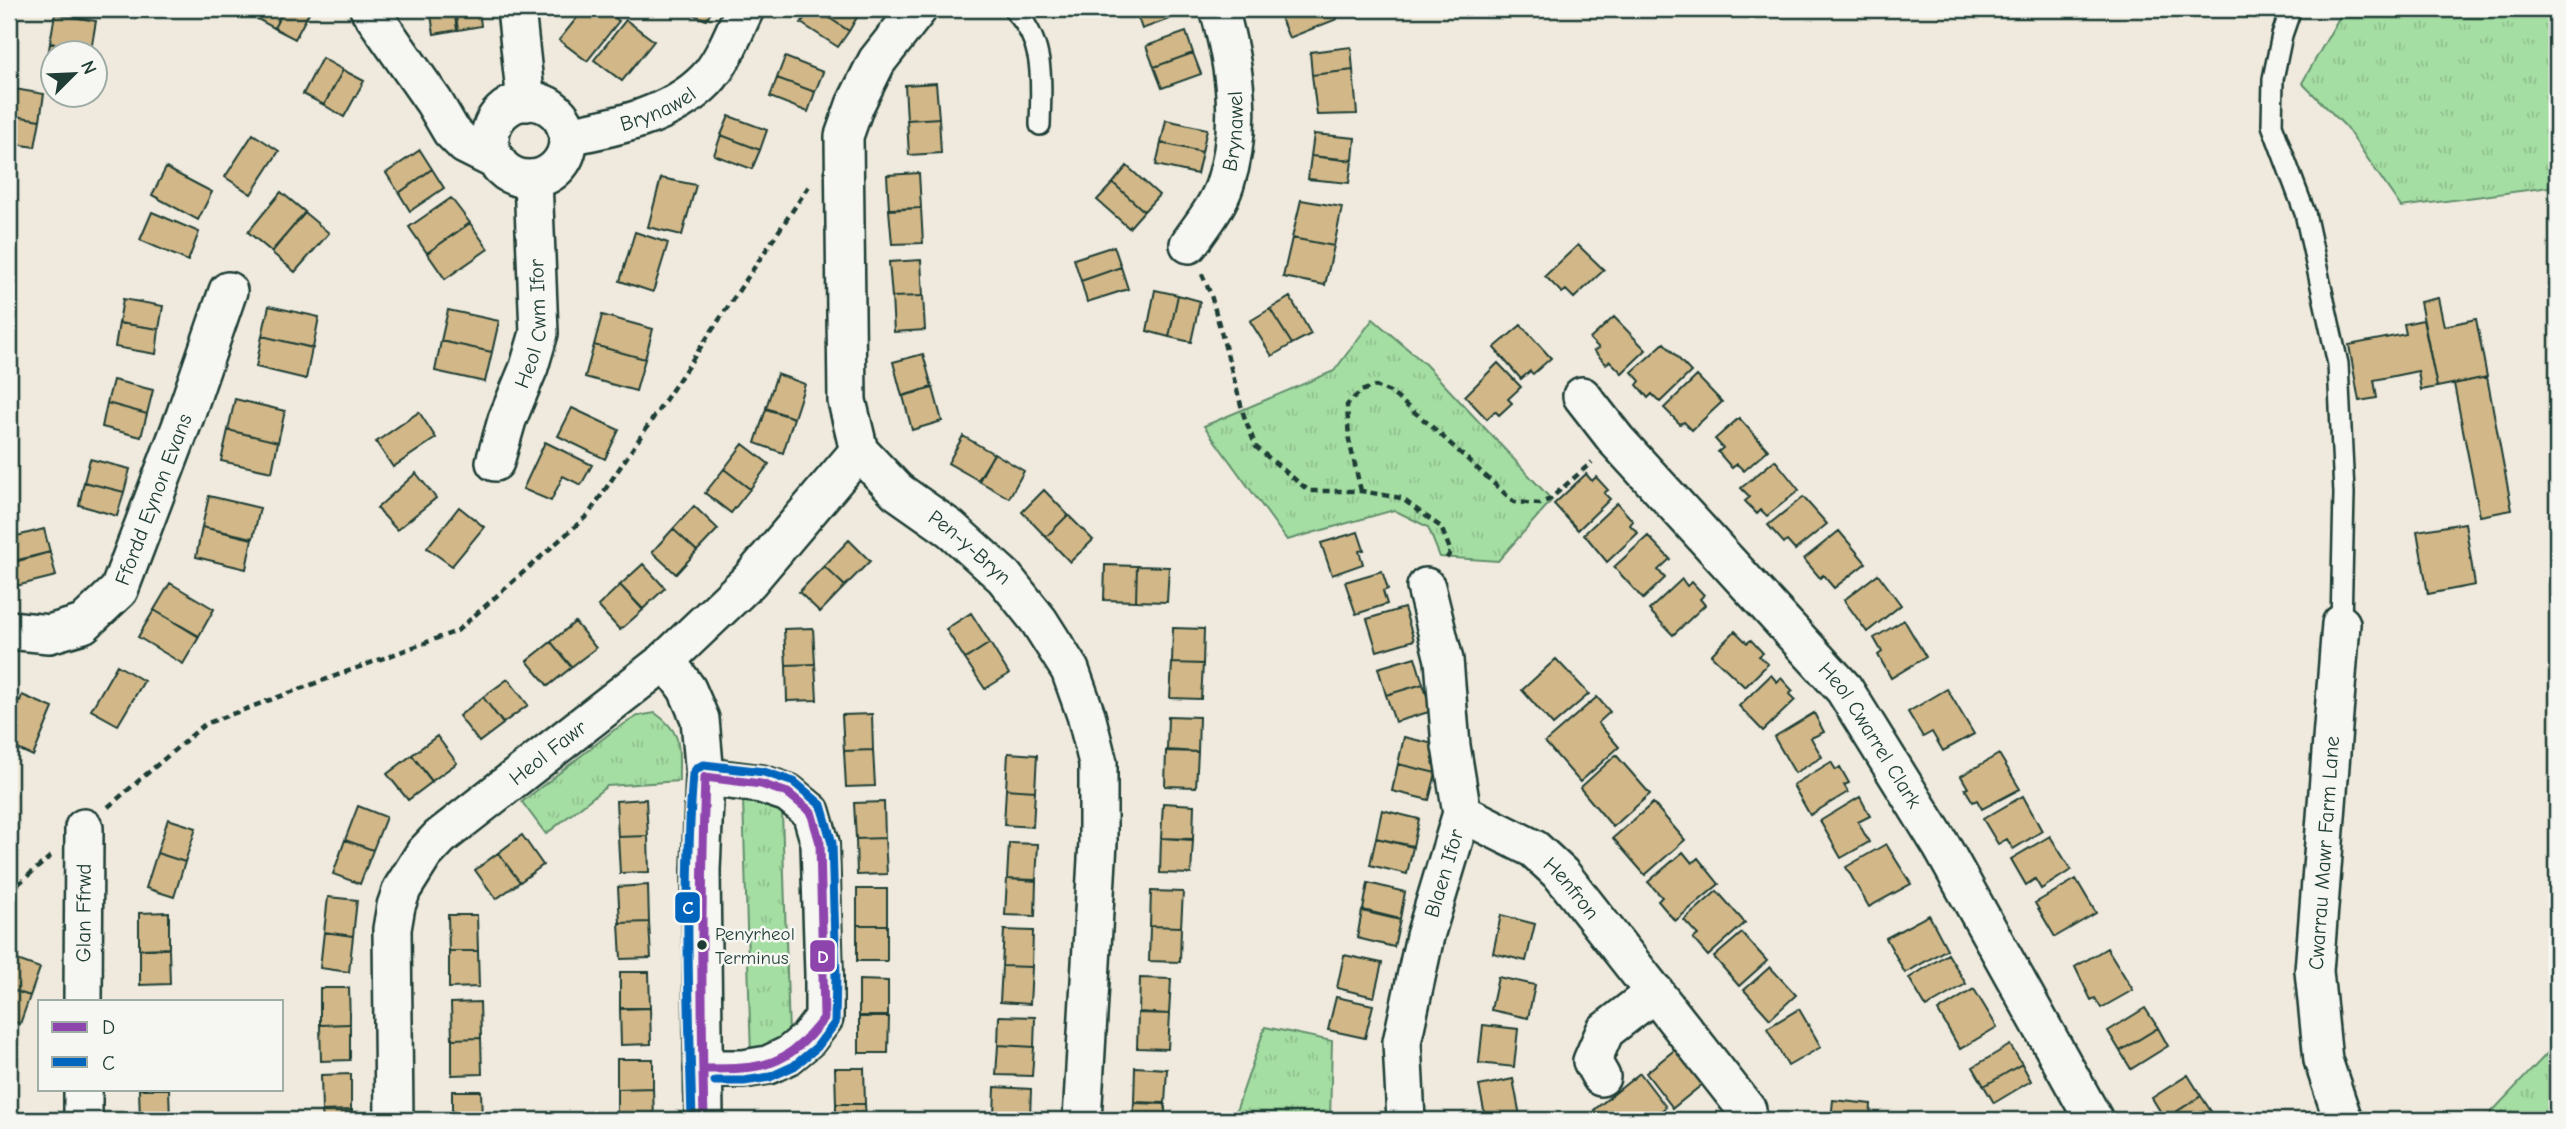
<svg xmlns="http://www.w3.org/2000/svg" width="2566" height="1129" viewBox="0 0 2566 1129" font-family="'Comic Neue',sans-serif">
<style>
.grass{fill:url(#grass-tufts);stroke:#628e6c;stroke-width:2}
.building{fill:#d2b888;stroke:#1f3d34;stroke-width:2}
.lines{fill:none;stroke-linecap:round;stroke-linejoin:round}
.lane-casing{stroke:#1f3d34;stroke-width:24}
.street-casing{stroke:#1f3d34;stroke-width:42}
.path{stroke:#1f3d34;stroke-width:4.5;stroke-dasharray:7 5;stroke-linecap:butt}
.lane{stroke:#f6f6f2;stroke-width:19}
.street{stroke:#f6f6f2;stroke-width:37}
.bus-1-casing{stroke:#f6f6f2;stroke-width:14}
.bus-2-casing{stroke:#f6f6f2;stroke-width:14}
.bus-1{stroke:#8e44ad;stroke-width:9}
.bus-2{stroke:#0065bd;stroke-width:9}
.bus-dot{fill:#1f3d34;stroke:#f6f6f2;stroke-width:2.5}
.labels{text-anchor:middle;dominant-baseline:central;stroke-width:5;stroke-linejoin:round;paint-order:stroke}
.bus-label{font-size:19px;fill:#1f3d34;stroke:#f6f6f2;text-anchor:start}
.street-label{font-size:21px;fill:#1f3d34;stroke:#f6f6f2}
.line-badge{stroke:#f6f6f2;stroke-width:2.5}
.badge-label{font-size:19px;text-anchor:middle;font-weight:bold;fill:#fff}
</style>
<defs>
<pattern id="grass-tufts" width="24" height="20" patternUnits="userSpaceOnUse" patternTransform="scale(1.75)"><rect width="24" height="20" fill="#a5dea3"/><path d="M3 7l-1-3M5 7V3M7 7l1-3M15 17l-1-3M17 17v-4M19 17l1-3" fill="none" stroke="#8ebf8d"/></pattern>
</defs>
<rect width="100%" height="100%" fill="#efeadd"/>
<filter id="ink" filterUnits="userSpaceOnUse"><feTurbulence type="fractalNoise" baseFrequency=".0143" numOctaves="2"/><feDisplacementMap in="SourceGraphic" scale="14" xChannelSelector="R" yChannelSelector="G"/><feConvolveMatrix kernelMatrix="1 2 1 2 8 2 1 2 1" color-interpolation-filters="sRGB"/></filter>
<g filter="url(#ink)">
<path class="grass" d="M2344,9H2557V186L2401,207L2345,126L2302,83Z
M1373,319L1425,364L1552,500L1498,561L1440,557L1428,527L1394,510L1287,540L1204,426L1334,371Z
M655,713C685,734 678,748 679,781L607,786L546,834L522,802L614,730L638,716Z
M750,791L782,811L789,1035L751,1056L743,799Z
M1265,1027L1332,1041L1330,1120H1233Z
M2557,1043V1120H2484Z"/>
<path class="building" d="M256,9H284L274,28L252,16Z
M284,9H311L295,39L274,28Z
M430,9H454L457,30L434,34Z
M455,9H479L481,26L458,30Z
M584,9H603L619,21L587,61L559,40Z
M681,9H713L706,20Z
M811,9H816L849,31L838,47L801,23Z
M816,9H850L859,14L849,31Z
M1135,9H1172L1175,17L1142,29Z
M1277,9H1333L1337,19L1289,38Z
M55,14L96,21L91,50L50,43Z
M626,20L654,41L622,81L594,60Z
M1186,32L1193,53L1154,67L1146,46Z
M50,43L91,50L90,52H52V72L46,71Z
M1351,47L1353,70L1312,75L1310,52Z
M1193,53L1201,74L1162,88L1154,67Z
M785,57L823,72L815,92L777,78Z
M322,58L343,70L324,105L303,94Z
M343,70L364,81L344,117L324,105Z
M1353,70L1357,114L1317,115L1312,75Z
M777,78L815,92L808,112L770,97Z
M936,83L939,118L907,120L905,85Z
M9,88L44,94L40,120L9,115Z
M9,115L40,120L35,147L9,143Z
M729,116L767,130L760,150L721,135Z
M939,118L941,153L909,155L907,120Z
M1166,120L1207,129L1202,152L1161,143Z
M253,134L279,151L251,194L225,177Z
M1314,134L1355,138L1353,160L1311,156Z
M721,135L760,150L752,169L714,155Z
M1161,143L1202,152L1197,174L1156,165Z
M420,150L432,169L399,193L386,173Z
M1311,156L1352,161L1349,183L1308,179Z
M1127,166L1159,195L1144,211L1113,183Z
M166,168L212,192L198,220L152,195Z
M432,169L444,188L410,211L399,193Z
M919,173L921,208L889,209L887,175Z
M661,178L696,185L682,235L648,227Z
M1113,183L1144,211L1129,228L1097,200Z
M281,192L305,212L272,252L248,232Z
M451,198L470,223L427,253L409,227Z
M1301,200L1342,207L1334,246L1292,238Z
M921,208L923,243L892,244L889,210Z
M152,212L199,232L188,261L140,240Z
M305,213L329,233L295,272L271,252Z
M470,223L488,249L445,279L427,253Z
M635,232L668,243L653,292L620,281Z
M1292,238L1334,246L1325,285L1283,277Z
M1578,245L1604,270L1574,298L1566,290L1562,293L1545,276Z
M1114,246L1121,267L1081,281L1074,259Z
M921,260L923,296L892,297L889,262Z
M1121,267L1128,289L1087,302L1081,281Z
M1155,290L1178,295L1169,337L1147,331Z
M1178,295L1200,301L1191,342L1169,337Z
M923,296L925,330L894,332L892,297Z
M1290,297L1311,334L1292,344L1270,309Z
M2438,298L2444,326L2476,319L2487,377L2437,387L2420,302Z
M123,299L163,306L159,329L119,323Z
M269,306L319,317L313,348L262,336Z
M1270,309L1292,344L1272,356L1250,321Z
M448,310L499,321L492,352L441,341Z
M602,315L653,329L645,359L594,345Z
M1614,317L1646,350L1622,373L1610,361L1606,364L1594,351L1599,348L1590,339Z
M2423,320L2437,387L2421,390L2418,371L2374,380L2377,398L2359,401L2349,345L2406,334L2404,324Z
M119,323L159,329L156,354L115,347Z
M1521,325L1551,358L1533,374L1530,371L1521,379L1494,348Z
M262,336L312,348L306,379L256,367Z
M441,341L492,352L485,382L435,371Z
M1664,343L1691,372L1660,402L1652,394L1648,398L1637,385L1640,381L1632,372Z
M594,345L645,359L636,391L585,377Z
M923,354L932,387L902,396L893,362Z
M1498,363L1521,387L1508,399L1512,403L1499,415L1495,411L1487,419L1465,396Z
M777,374L805,384L794,418L766,408Z
M1697,376L1722,402L1692,430L1684,422L1680,424L1664,408Z
M2487,377L2512,510L2480,516L2454,384Z
M113,380L153,390L147,414L107,403Z
M933,388L942,421L912,430L903,396Z
M235,399L285,411L278,442L228,430Z
M107,403L147,414L141,437L102,427Z
M572,408L619,430L605,459L558,436Z
M766,409L794,418L783,453L755,443Z
M419,412L436,438L393,467L376,442Z
M1739,418L1768,450L1744,471L1737,464L1732,468L1718,452L1723,448L1715,439Z
M228,430L278,442L272,472L221,461Z
M963,436L994,454L978,480L948,463Z
M545,442L592,465L581,485L563,476L551,501L523,489Z
M743,444L769,464L750,489L724,469Z
M994,453L1024,471L1009,498L979,481Z
M90,459L130,469L124,492L84,482Z
M1775,460L1799,490L1767,516L1761,510L1757,514L1745,501L1750,497L1741,488Z
M724,469L750,489L731,513L705,493Z
M416,473L436,498L397,530L377,508Z
M1586,474L1592,481L1596,477L1608,490L1604,493L1610,499L1578,530L1554,504Z
M84,482L124,492L117,516L79,505Z
M1044,490L1068,515L1046,537L1022,512Z
M209,496L260,508L253,538L202,527Z
M1803,497L1827,524L1795,550L1787,541L1784,543L1768,525Z
M1617,503L1633,521L1630,525L1638,533L1607,562L1584,534Z
M694,506L718,529L697,551L673,529Z
M459,507L484,527L452,566L427,548Z
M1068,515L1093,540L1070,562L1046,537Z
M2465,523L2475,585L2428,594L2417,531Z
M202,527L252,539L246,569L196,557Z
M44,529L50,552L10,562L9,538Z
M673,529L697,551L676,574L652,552Z
M1839,531L1866,563L1834,588L1823,575L1820,578L1804,559Z
M1358,532L1364,550L1359,551L1363,564L1332,575L1321,543Z
M1648,536L1670,559L1658,570L1665,578L1643,599L1614,567Z
M849,540L870,561L845,586L824,566Z
M50,552L56,576L16,586L11,563Z
M643,564L665,588L643,609L620,585Z
M1105,565L1137,566L1136,601L1104,600Z
M824,566L845,586L820,612L799,592Z
M1137,566L1169,567L1167,602L1136,601Z
M1382,571L1388,589L1383,591L1387,604L1356,614L1345,582Z
M1878,574L1901,605L1867,632L1844,600Z
M1682,579L1687,586L1692,582L1704,595L1700,599L1705,605L1673,635L1649,610Z
M170,583L214,609L199,636L154,610Z
M620,585L643,610L620,630L598,606Z
M1404,608L1414,640L1377,651L1367,619Z
M154,610L199,637L183,664L138,637Z
M971,613L990,643L965,659L946,629Z
M1904,620L1926,657L1891,678L1878,655L1882,652L1874,638Z
M575,622L596,648L571,667L551,642Z
M813,628L815,664L786,665L784,629Z
M1173,628L1204,629L1203,664L1172,663Z
M1735,631L1747,643L1751,640L1763,653L1759,656L1768,664L1745,687L1711,655Z
M551,642L572,667L548,686L527,661Z
M990,643L1009,674L985,689L965,659Z
M1415,657L1423,684L1386,695L1378,668Z
M1556,659L1589,694L1553,725L1522,690Z
M1172,663L1203,664L1201,699L1170,698Z
M815,664L817,700L787,701L786,665Z
M117,665L144,681L118,725L91,710Z
M1771,675L1777,682L1781,678L1793,691L1789,694L1795,700L1763,731L1739,706Z
M508,679L528,705L503,723L483,697Z
M1423,684L1432,711L1395,722L1386,695Z
M1947,689L1974,734L1943,751L1932,732L1923,737L1908,712Z
M22,695L53,708L33,756L9,745V696L20,701Z
M483,697L503,724L479,742L459,716Z
M1597,697L1610,712L1598,723L1619,747L1580,782L1545,742Z
M1814,713L1824,732L1811,738L1822,757L1795,773L1774,737Z
M872,714L873,750L844,751L842,715Z
M1168,716L1199,717L1198,752L1167,750Z
M437,736L457,763L432,781L412,755Z
M1404,737L1442,746L1436,773L1398,764Z
M873,750L875,786L846,787L844,751Z
M1166,751L1198,752L1196,787L1165,786Z
M1008,753L1037,755L1035,791L1006,789Z
M1999,754L2020,789L1982,809L1977,800L1973,802L1965,789L1968,788L1961,776Z
M412,755L432,782L408,800L387,774Z
M1616,755L1650,794L1613,827L1580,788Z
M1831,762L1836,770L1840,767L1849,783L1844,785L1848,792L1810,815L1793,785Z
M1398,764L1436,773L1429,800L1392,791Z
M1006,789L1035,791L1033,827L1004,825Z
M2023,796L2042,831L2013,849L2007,839L1998,844L1983,819Z
M1860,797L1870,816L1858,822L1869,842L1841,858L1820,821Z
M646,799L648,836L618,837L616,801Z
M884,802L885,838L856,839L854,803Z
M1163,803L1194,805L1193,839L1161,838Z
M1653,803L1685,840L1645,875L1613,838Z
M358,806L386,817L373,850L345,840Z
M1382,810L1419,819L1413,846L1376,838Z
M168,819L196,828L185,862L157,853Z
M522,835L543,865L520,882L498,853Z
M648,836L649,872L620,873L618,837Z
M2050,836L2071,870L2041,889L2035,879L2026,885L2011,859Z
M885,838L887,874L857,875L856,839Z
M1161,838L1193,840L1191,874L1160,873Z
M1376,838L1413,847L1407,874L1370,865Z
M345,840L373,850L360,884L333,874Z
M1009,843L1038,844L1036,880L1007,879Z
M1886,844L1911,884L1869,907L1846,867Z
M1683,852L1692,863L1698,858L1719,884L1675,921L1658,901L1662,897L1648,882Z
M157,853L185,862L174,897L146,888Z
M498,853L520,882L496,899L475,870Z
M1007,879L1036,881L1035,916L1005,915Z
M2076,879L2096,913L2055,937L2035,903Z
M1368,883L1405,892L1400,919L1363,910Z
M648,885L649,922L620,923L618,887Z
M857,889H887V925H857Z
M1151,891L1183,892L1181,927L1150,926Z
M1717,891L1745,923L1708,956L1693,939L1698,935L1684,920Z
M328,897L357,900L353,936L324,932Z
M1362,911L1400,920L1394,947L1357,938Z
M169,912V948L139,949V913Z
M448,915H477L478,951H449Z
M1501,915L1535,924L1526,961L1493,953Z
M1929,915L1947,949L1905,973L1886,938Z
M649,922L651,958L621,959L619,923Z
M857,925H887V961H857Z
M1150,926L1181,927L1180,962L1149,961Z
M1004,930L1033,931L1032,967L1002,966Z
M324,932L353,936L349,972L320,968Z
M1742,933L1767,961L1739,986L1714,957Z
M2107,948L2133,990L2101,1008L2095,998L2091,1000L2075,967Z
M140,949H169L170,984L140,985Z
M449,951H478L479,987L449,988Z
M1948,954L1966,984L1926,1007L1909,978Z
M1344,955L1382,963L1374,997L1337,988Z
M9,957L40,968L30,996L9,989Z
M1002,966L1032,967L1030,1004L1000,1002Z
M1770,967L1796,995L1770,1019L1744,990Z
M620,972H649L650,1008H620Z
M1498,977L1535,985L1528,1018L1491,1010Z
M1140,978L1171,979L1169,1014L1139,1012Z
M859,980L888,981V1016H859Z
M320,988H349L350,1024L320,1025Z
M9,989L30,996L20,1024L9,1020Z
M1974,989L1997,1027L1960,1049L1938,1011Z
M1336,997L1373,1005L1365,1038L1328,1030Z
M480,1002L481,1038L452,1039L451,1003Z
M650,1008L651,1044L621,1045L620,1009Z
M2145,1008L2158,1028L2120,1051L2108,1031Z
M1799,1009L1821,1047L1788,1066L1767,1028Z
M1138,1013L1170,1014L1168,1049L1137,1048Z
M999,1016L1035,1017L1034,1047L998,1045Z
M859,1017H889L888,1053H859Z
M350,1024V1060L321,1061L320,1025Z
M1483,1025L1518,1029L1514,1067L1479,1063Z
M2158,1028L2168,1046L2131,1069L2120,1051Z
M481,1038L482,1074L452,1075V1039Z
M998,1045L1034,1047L1032,1076L996,1075Z
M2010,1045L2022,1064L1984,1086L1973,1067Z
M1677,1048L1704,1083L1673,1108L1646,1073Z
M617,1059H653V1088L617,1089Z
M2022,1064L2031,1081L1994,1103L1984,1086Z
M1135,1067L1167,1069L1165,1103L1134,1102Z
M835,1068H864L865,1104H836Z
M1640,1073L1666,1107L1650,1120H1602L1594,1110Z
M351,1074V1110L322,1111L321,1075Z
M2188,1075L2201,1096L2165,1119L2152,1098Z
M1513,1079L1520,1116L1486,1120L1479,1086Z
M995,1087L1031,1089L1030,1118L994,1116Z
M653,1088L654,1118H617V1089Z
M139,1089H169L170,1120H140Z
M452,1091H481L482,1120H452Z
M2201,1096L2216,1119L2166,1120L2165,1119Z
M1833,1100L1871,1104L1870,1120H1831Z
M1134,1103L1165,1104V1120H1133Z
M836,1104H865L866,1120H836Z
M352,1110V1120H323L322,1111Z"/>
<g class="lines">
<defs>
<path id="lane" d="M1013,9C1046,42 1041,82 1040,125
M2291,9L2282,35L2273,79L2272,125L2305,213L2338,364L2344,493L2341,624"/>
<g id="street">
<path d="M369,9L434,102L451,131L465,145L497,161"/>
<path d="M516,9L526,102"/>
<path id="s1" d="M918,9L877,61L855,105L844,136L847,401L859,451L897,491L951,529L1004,577L1039,621L1070,670L1086,715L1098,763V842L1082,1120"/>
<circle cx="529" cy="140" r="39"/>
<path id="s2" d="M568,136C615,127 671,116 706,80C724,61 734,31 745,9"/>
<path id="s3" d="M1189,244C1202,225 1218,206 1225,184C1244,126 1235,66 1219,9"/>
<path id="s4" d="M1582,396L1617,441L1844,689L1942,847L2094,1120"/>
<path id="s5" d="M495,462L507,420L529,367L539,333L533,179"/>
<path d="M2341,624L2314,971L2323,1060L2343,1120"/>
<path id="s6" d="M9,630L49,634L83,624L119,590L185,416L228,291"/>
<path d="M666,660L687,689L700,719L705,777L701,870L704,1120"/>
<path id="s7" d="M1462,813L1534,849L1562,875L1747,1110V1120"/>
<path id="s8" d="M83,1001L84,828"/>
<path d="M703,1069H743L768,1065L789,1055L808,1039L824,1018V975L820,843L811,812L788,793L761,784L705,777"/>
<path d="M1601,1077L1592,1061L1605,1031L1655,992"/>
<path d="M83,1120V1089"/>
<path id="s9" d="M394,1120L392,929L396,906L402,889L424,854L440,837L666,660L749,581L859,451"/>
<path id="s10" d="M1406,1120L1402,1042L1425,936L1462,813L1451,746L1444,660L1426,587"/>
</g>
</defs>
<use href="#lane" class="lane-casing"/>
<use href="#street" class="street-casing"/>
<path class="path" d="M1202,274L1211,295L1244,416L1256,447L1309,491H1361L1401,498L1441,527L1451,552L1446,559
M1361,491L1349,440L1347,405L1361,391L1375,386L1390,392L1430,425L1514,502L1540,504L1550,499L1592,462
M108,807L205,724L457,631L588,515L809,186
M9,892L51,856"/>
<use href="#lane" class="lane"/>
<use href="#street" class="street"/>
<defs>
<path id="bus-1" d="M703,1069C763,1069 786,1068 824,1018L820,843L811,812L788,793L761,784L705,777C701,891 701,1006 704,1120"/>
<path id="bus-2" d="M692,1120C689,1006 684,889 693,774L697,768L704,765L764,772L794,782L821,805L832,843L836,975L835,1023L817,1047L794,1066L770,1077L744,1081H715"/>
</defs>
<use href="#bus-1" class="bus-1-casing"/>
<use href="#bus-2" class="bus-2-casing"/>
<use href="#bus-1" class="bus-1"/>
<use href="#bus-2" class="bus-2"/>
</g>
</g>
<circle class="bus-dot" cx="702" cy="945" r="6"/>
<g class="labels">
<g class="bus-label">
<text x="715" y="934">Penyrheol<tspan x="715" dy="24">Terminus</tspan></text>
</g>
<g class="street-label">
<text stroke="none"><textPath href="#s2" startOffset="94">Brynawel</textPath></text>
<text stroke="none"><textPath href="#s3" startOffset="124">Brynawel</textPath></text>
<text stroke="none"><textPath href="#s5" startOffset="145">Heol Cwm Ifor</textPath></text>
<text stroke="none"><textPath href="#s6" startOffset="222">Ffordd Eynon Evans</textPath></text>
<text stroke="none"><textPath href="#s1" startOffset="612">Pen-y-Bryn</textPath></text>
<text stroke="none"><textPath href="#s4" startOffset="446">Heol Cwarrel Clark</textPath></text>
<text stroke="none"><textPath href="#s9" startOffset="434">Heol Fawr</textPath></text>
<text transform="translate(2324 853) rotate(-86)">Cwarrau Mawr Farm Lane</text>
<text stroke="none"><textPath href="#s10" startOffset="252">Blaen Ifor</textPath></text>
<text stroke="none"><textPath href="#s7" startOffset="135">Henfron</textPath></text>
<text stroke="none"><textPath href="#s8" startOffset="88">Glan Ffrwd</textPath></text>
</g>
</g>
<g class="line-badge">
<rect x="674" y="891" width="27" height="33" rx="7" fill="#0065bd"/>
<rect x="809" y="939" width="27" height="34" rx="7" fill="#8e44ad"/>
</g>
<g class="badge-label">
<text x="688" y="914">C</text>
<text x="823" y="963">D</text>
</g>
<rect width="2566" height="1129" fill="none" stroke="#f6f6f2" stroke-width="35"/>
<rect x="18" y="18" width="2531" height="1094" fill="none" stroke="#1f3d34" stroke-width="2.5" filter="url(#ink)"/>
<rect x="38" y="1000" width="245" height="91" fill="#f6f6f2" stroke="#a0aca6" stroke-width="2"/>
<rect x="52" y="1022" width="35" height="10" fill="#8e44ad" stroke="#a0aca6" stroke-width="2"/>
<text x="102" y="1034" font-size="21" fill="#1f3d34">D</text>
<rect x="52" y="1057" width="35" height="10" fill="#0065bd" stroke="#a0aca6" stroke-width="2"/>
<text x="102" y="1070" font-size="21" fill="#1f3d34">C</text>
<g transform="translate(74 74) rotate(66)"><circle r="33" fill="#f6f6f2" stroke="#a0aca6" stroke-width="2"/>
<path d="M0-5L12 26L0 18L-12 26Z" fill="#1f3d34"/>
<text y="-10" font-size="19" font-weight="bold" text-anchor="middle" fill="#1f3d34">N</text>
</g>
</svg>
